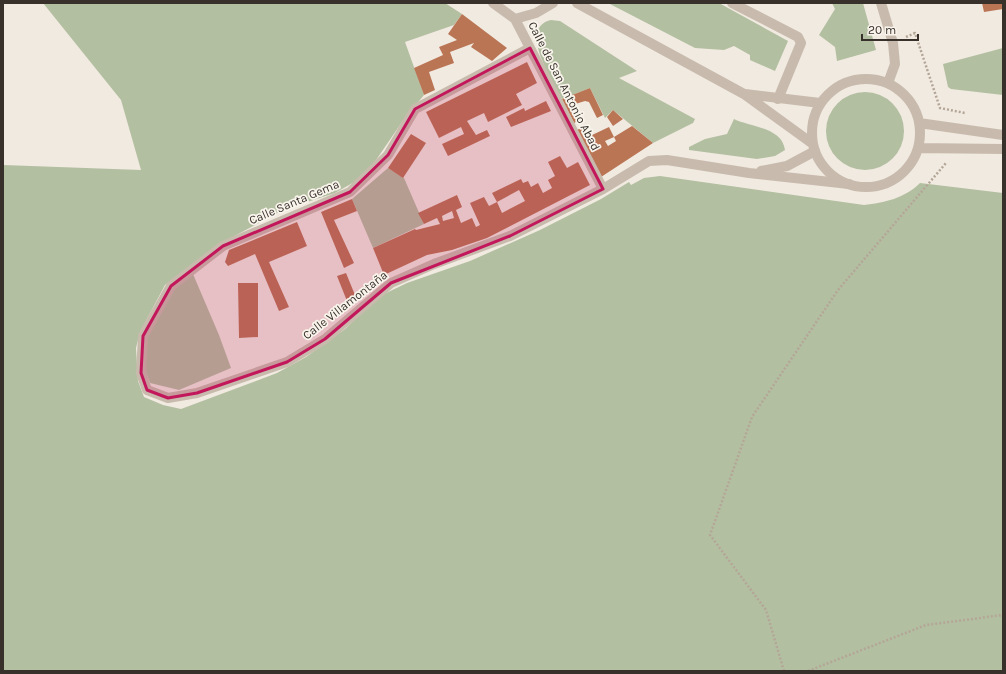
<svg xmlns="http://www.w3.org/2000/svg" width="1006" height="674" viewBox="0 0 1006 674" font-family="Karla,sans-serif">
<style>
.green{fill:#b3bfa1}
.building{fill:#ba7555;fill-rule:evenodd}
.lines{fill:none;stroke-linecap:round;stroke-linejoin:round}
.path{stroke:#b4a697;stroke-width:2.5;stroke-dasharray:2 2;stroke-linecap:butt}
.service{stroke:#c8bbad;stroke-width:10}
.minor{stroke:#c8bbad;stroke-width:10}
.tertiary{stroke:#c8bbad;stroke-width:10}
.marked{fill:#c2185b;fill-opacity:0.2;stroke:#c2185b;stroke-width:3;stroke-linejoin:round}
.labels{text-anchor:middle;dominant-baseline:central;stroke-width:3.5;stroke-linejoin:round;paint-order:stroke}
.street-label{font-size:12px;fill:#37302b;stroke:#f9f4ec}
</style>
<rect width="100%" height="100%" fill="#f1eae0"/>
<path class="green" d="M43,3H445L462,14L454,25L405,42L424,95L402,122L372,166L356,181L335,193L283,210L229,239L165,285L140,332L136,348L138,381L144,397L163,405L181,409L277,373L306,357L345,329L380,296L407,283L470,261L540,230L601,199L629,182L631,185L644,178L660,176L864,205C884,203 905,198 920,183L1003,193V671H3V165L141,170L121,100Z
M608,3H719L788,41L775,71L750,60V55L734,46L724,50L695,48Z
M832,3H863L876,50L837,61L835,47L819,35L835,9Z
M551,20L560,21L637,71L619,78L695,119L693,123L653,143L613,110L605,118L590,88L562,99C553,81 517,28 551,20Z
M1003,48V95L951,89L948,87L943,64Z
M826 131a39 39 0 1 1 78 0a39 39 0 1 1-78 0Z
M734,119C750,127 782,127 785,150L775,156L757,159L689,150V147L705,139L727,134Z
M388,168L404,178L424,224L373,248L352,199Z
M193,274L219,335L231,368L179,390L150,383L142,362L145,340L171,291Z"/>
<path class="building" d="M982,3H1003V9L984,12Z
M462,14L507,48L492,61L471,47L474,43L450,52L454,63L429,72L435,90L424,95L414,68L443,55L439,47L457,40L448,34Z
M527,62L537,83L516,94L522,105L488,122L484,113L467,121L476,135L487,130L490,136L448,156L442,144L464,134L461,127L439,138L426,112Z
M590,88L603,115L597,118L589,102L585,101L572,105L577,115L579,114L581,119L574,123L562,99Z
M546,101L551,111L511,127L506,117L524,108L525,111Z
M613,110L623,119L613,126L607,117Z
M585,126L590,136L609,127L614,137L632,126L653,143L601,177L577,130ZM614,137L616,141L608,146L605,141Z
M411,134L426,143L403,178L388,168Z
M560,156L567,168L578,162L590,185L487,238L452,250L427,255L384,275L373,248L415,229L416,230L440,224L437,218L424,224L418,213L457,195L462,207L456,210L461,223L472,218L476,227L480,225L470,203L484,197L489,206L497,202L492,193L521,179L523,183L528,181L531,187L538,183L543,193L552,188L548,180L555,176L548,162ZM519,190L525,201L502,213L497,202ZM452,211L454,218L443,221L442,216Z
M352,199L357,211L334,220L354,263L344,268L321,212Z
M297,222L307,246L269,262L289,307L279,311L255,254L228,266L225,262L229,250Z
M346,273L355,295L347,301L337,276Z
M238,283H258V337L239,338Z"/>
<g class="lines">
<path class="path" d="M906,37L915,33L940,108L965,113
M784,671L766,610L710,535L752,417L838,290L946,163
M808,671L926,625L1003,615"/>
<path class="service" d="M732,3L798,37L801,43L778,99"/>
<path class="minor" d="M493,3L515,19L603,189
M881,3L893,43L895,64L888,83
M515,19L536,13L553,3
M530,48L415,109L388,155L350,192L223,246L171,286L143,336L141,373L147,390L168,398L197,393L287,362L325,339L391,283L434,264L510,236L603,189L649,161L667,160L749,173L849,184
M761,171L787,166L815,151"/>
<path class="tertiary" d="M577,3L744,94L813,144
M812 133a54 54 0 1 1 108 0a54 54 0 1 1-108 0Z
M745,94L820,103
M919,123L1003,135
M918,148L1003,149"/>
</g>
<path class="marked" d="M530,48L603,189L510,236L391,283L325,339L287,362L197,393L168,398L147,390L141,373L143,336L171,286L223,246L350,192L388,155L415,109Z"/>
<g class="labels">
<g class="street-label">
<text transform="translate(564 86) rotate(63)">Calle de San Antonio Abad</text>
<text transform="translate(294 202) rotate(-23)">Calle Santa Gema</text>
<text transform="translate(345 305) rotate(-38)">Calle Villamontaña</text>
</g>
</g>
<rect width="1006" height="674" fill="none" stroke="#37302b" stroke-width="8"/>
<path d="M862 34v6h56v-6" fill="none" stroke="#37302b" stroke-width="2"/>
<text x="868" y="34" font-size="12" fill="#37302b" stroke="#f9f4ec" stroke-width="3" paint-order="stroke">20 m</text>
</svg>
